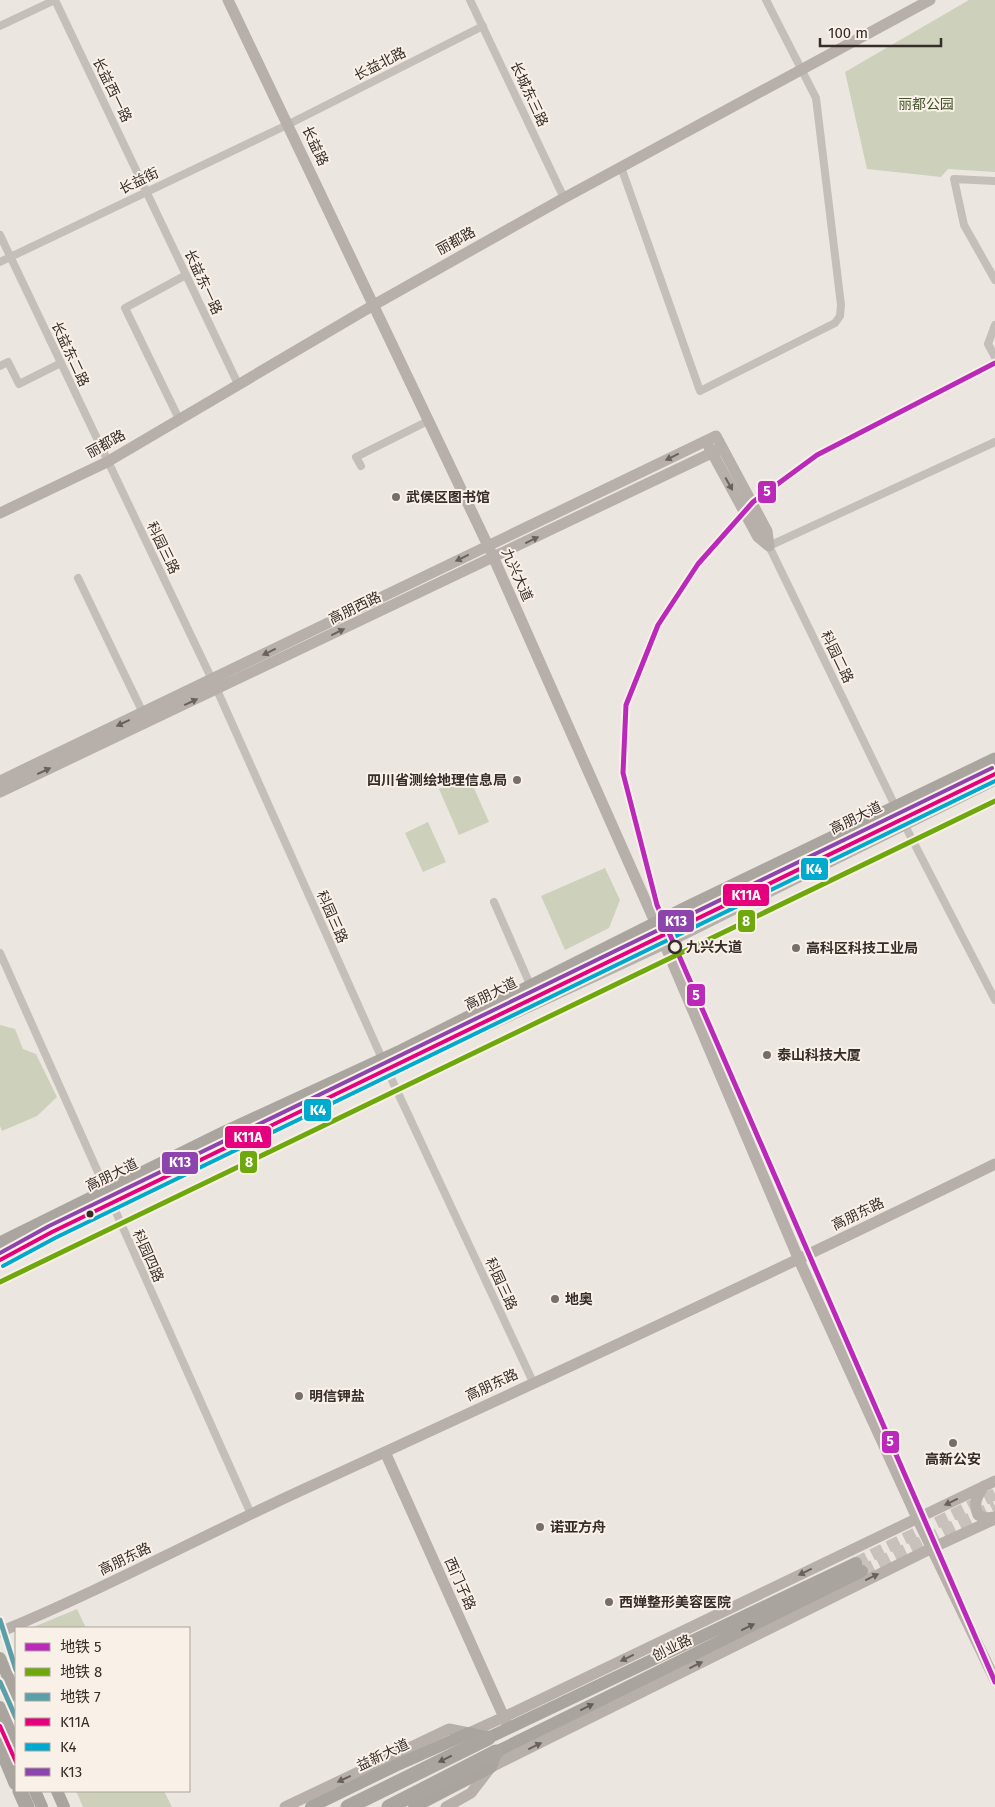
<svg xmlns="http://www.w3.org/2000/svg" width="995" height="1807" viewBox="0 0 995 1807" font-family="'Fira Sans','Noto Sans SC',sans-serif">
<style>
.green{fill:#cdd1bb}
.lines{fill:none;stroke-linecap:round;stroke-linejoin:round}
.primary-tunnel{stroke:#c8c1bb;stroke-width:12;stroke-dasharray:12 6;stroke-linecap:butt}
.street{stroke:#c5bfba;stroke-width:8}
.secondary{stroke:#b6afaa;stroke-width:11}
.primary{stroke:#aaa49f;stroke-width:12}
.highway{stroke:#aba59f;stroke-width:15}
.highway-bridge{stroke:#aba59f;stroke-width:15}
.bus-1-casing{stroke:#f9f1e8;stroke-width:8}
.bus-2-casing{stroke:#f9f1e8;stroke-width:8}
.bus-3-casing{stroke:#f9f1e8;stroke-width:8}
.bus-1{stroke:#e5007d;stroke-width:4}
.bus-2{stroke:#00a9ce;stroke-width:4}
.bus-3{stroke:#8e44ad;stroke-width:4}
.metro-1-casing{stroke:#f9f1e8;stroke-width:9}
.metro-2-casing{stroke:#f9f1e8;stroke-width:9}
.metro-3-casing{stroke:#f9f1e8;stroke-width:9}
.metro-1{stroke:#bb29bb;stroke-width:5}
.metro-2{stroke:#6fa80c;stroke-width:5}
.metro-3{stroke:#5aa0ab;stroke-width:5}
.oneway{fill:#69615c}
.oneway2{fill:#645d58}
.oneway3{fill:#655d58}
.poi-dot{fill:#766e68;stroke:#f9f1e8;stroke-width:2}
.stop-dot{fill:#f9f1e8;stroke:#362d28;stroke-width:2.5}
.bus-dot{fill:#362d28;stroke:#f9f1e8;stroke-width:2}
.labels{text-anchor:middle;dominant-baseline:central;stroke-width:4;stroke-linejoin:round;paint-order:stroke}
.street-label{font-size:14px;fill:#362d28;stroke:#f9f1e8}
.park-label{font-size:14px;fill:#44542c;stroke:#f9f1e8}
.poi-label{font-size:14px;font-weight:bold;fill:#362d28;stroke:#f9f1e8;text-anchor:start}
.stop-label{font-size:14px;font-weight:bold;fill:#362d28;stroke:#f9f1e8;text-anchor:start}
.line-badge{stroke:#f9f1e8;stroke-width:2}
.badge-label{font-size:14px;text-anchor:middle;font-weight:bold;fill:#fff}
</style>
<rect width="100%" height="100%" fill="#ece6e0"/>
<path class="green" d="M969,0H995V172L948,169L941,177L867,169L845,72Z
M469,777L489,822L459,835L439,789Z
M428,822L446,862L423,872L405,833Z
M605,868L620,900L609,928L565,950L541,896Z
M0,1025L15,1029L23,1049L36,1054L57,1097L37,1116L2,1131L0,1126Z
M77,1609L86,1628H31Z
M76,1791H164L172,1807H83Z"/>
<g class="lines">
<path class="primary-tunnel" d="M856,1563L995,1494
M862,1571L995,1506"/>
<path class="street" d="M55,0L238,384
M470,0L564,198
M0,26L55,0
M621,167L700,391L835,323L840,316L841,305L816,98L766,0
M995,181L954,179L964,225L995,280
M0,235L217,690L384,1063L533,1382
M0,262L289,124L483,26
M995,325L988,344L995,357
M0,366L8,362L19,384L61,363
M179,419L125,308L186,275
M995,442L769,546L899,814L995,1000
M361,466L356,457L428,421
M78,578L143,713
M494,902L532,989
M0,953L251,1514"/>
<path class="secondary" d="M228,0L491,552L659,931L799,1260L917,1518L995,1680
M709,447L758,537L769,546
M0,513L107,462L372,306L564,198L930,0
M0,781L716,436L767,531L769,546
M0,792L722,448
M659,931L771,876
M0,1260L389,1072L664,944L995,780
M385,1452L507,1724
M984,1486C977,1496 973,1503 978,1515L986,1518L995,1517
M0,1632C102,1590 200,1537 300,1491C533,1384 765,1277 995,1164
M285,1807L449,1729L469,1733L504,1717L995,1481
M446,1807L471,1793L491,1767L932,1548L995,1519"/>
<path class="primary" d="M0,1658L16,1696
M0,1707L16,1746
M35,1791L42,1807
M57,1791L64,1807
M311,1807L395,1766L469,1733L488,1738L856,1563
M414,1807L491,1767L496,1752L862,1571"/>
<path class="highway" d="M0,1745L16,1783
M20,1791L27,1807
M348,1807L488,1738
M389,1807L496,1752"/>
<path class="highway-bridge" d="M0,1244L225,1133L403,1051L686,909L995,760"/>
<defs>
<path id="bus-1" d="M0,1260L52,1232L995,774
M0,1726L16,1762"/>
<path id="bus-2" d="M3,1266L55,1238L995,781"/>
<path id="bus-3" d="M0,1253L49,1226L992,768"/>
</defs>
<use href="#bus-1" class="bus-1-casing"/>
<use href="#bus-2" class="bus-2-casing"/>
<use href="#bus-3" class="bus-3-casing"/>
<use href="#bus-1" class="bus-1"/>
<use href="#bus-2" class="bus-2"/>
<use href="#bus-3" class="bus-3"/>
<defs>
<path id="metro-1" d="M995,363L817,455L753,502L698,564L658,625L626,705L623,773L657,905L995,1682"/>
<path id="metro-2" d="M0,1282L995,801"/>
<path id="metro-3" d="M0,1620L16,1670
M0,1682L16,1718"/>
</defs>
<use href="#metro-1" class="metro-1-casing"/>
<use href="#metro-2" class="metro-2-casing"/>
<use href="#metro-3" class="metro-3-casing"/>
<use href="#metro-1" class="metro-1"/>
<use href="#metro-2" class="metro-2"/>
<use href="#metro-3" class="metro-3"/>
</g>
<defs><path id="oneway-solid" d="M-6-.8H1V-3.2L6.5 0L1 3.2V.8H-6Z" transform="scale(1.25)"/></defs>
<g class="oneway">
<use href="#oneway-solid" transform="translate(672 457) rotate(154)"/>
<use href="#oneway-solid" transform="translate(729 484) rotate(61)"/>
<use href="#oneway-solid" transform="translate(532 540) rotate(-26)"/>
<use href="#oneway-solid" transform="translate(462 558) rotate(154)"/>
<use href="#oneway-solid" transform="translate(338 632) rotate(-26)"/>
<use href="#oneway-solid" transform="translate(269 652) rotate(154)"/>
<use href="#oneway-solid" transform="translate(191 702) rotate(-25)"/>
<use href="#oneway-solid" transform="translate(123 723) rotate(155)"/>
<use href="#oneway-solid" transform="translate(44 771) rotate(-25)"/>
<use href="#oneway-solid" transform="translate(951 1502) rotate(154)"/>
<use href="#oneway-solid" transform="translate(805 1572) rotate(154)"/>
<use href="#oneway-solid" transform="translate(872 1577) rotate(-26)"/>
<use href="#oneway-solid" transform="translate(627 1658) rotate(154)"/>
<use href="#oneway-solid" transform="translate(696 1665) rotate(-26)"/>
<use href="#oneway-solid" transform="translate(535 1746) rotate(-26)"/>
<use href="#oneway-solid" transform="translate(344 1779) rotate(155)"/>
</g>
<g class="oneway2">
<use href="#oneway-solid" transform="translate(748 1627) rotate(-26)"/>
<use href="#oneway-solid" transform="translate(587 1707) rotate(-26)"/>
</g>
<use class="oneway3" href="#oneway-solid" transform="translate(445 1759) rotate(154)"/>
<g class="poi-dot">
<circle cx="396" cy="497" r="5"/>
<circle cx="517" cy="780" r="5"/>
<circle cx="796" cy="948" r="5"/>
<circle cx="767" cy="1055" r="5"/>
<circle cx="555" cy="1299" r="5"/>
<circle cx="299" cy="1396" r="5"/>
<circle cx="953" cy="1443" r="5"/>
<circle cx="540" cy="1527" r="5"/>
<circle cx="609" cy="1602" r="5"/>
</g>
<circle class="stop-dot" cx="675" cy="947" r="6"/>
<circle class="bus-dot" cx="90" cy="1214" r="4.5"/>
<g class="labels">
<g class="street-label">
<text transform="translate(380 64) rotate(-27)">长益北路</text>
<text transform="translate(112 90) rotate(64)">长益西一路</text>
<text transform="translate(529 94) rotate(65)">长城东三路</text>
<text transform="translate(315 146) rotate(65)">长益路</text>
<text transform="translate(139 181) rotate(-26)">长益街</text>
<text transform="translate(456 241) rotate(-29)">丽都路</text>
<text transform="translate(203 282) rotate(65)">长益东一路</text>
<text transform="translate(70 354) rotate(65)">长益东二路</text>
<text transform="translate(106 444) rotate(-29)">丽都路</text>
<text transform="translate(163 548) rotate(64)">科园三路</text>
<text transform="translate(517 575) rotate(66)">九兴大道</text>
<text transform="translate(355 608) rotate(-26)">高朋西路</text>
<text transform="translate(837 657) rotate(64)">科园二路</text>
<text transform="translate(856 818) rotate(-26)">高朋大道</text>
<text transform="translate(332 917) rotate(66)">科园三路</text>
<text transform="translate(491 994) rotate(-26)">高朋大道</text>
<text transform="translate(112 1175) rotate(-26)">高朋大道</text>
<text transform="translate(858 1214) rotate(-26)">高朋东路</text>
<text transform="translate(148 1256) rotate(66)">科园四路</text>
<text transform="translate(501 1284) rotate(65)">科园三路</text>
<text transform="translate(492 1385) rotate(-25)">高朋东路</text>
<text transform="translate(125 1559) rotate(-26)">高朋东路</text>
<text transform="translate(460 1584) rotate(66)">西门子路</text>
<text transform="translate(672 1648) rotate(-26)">创业路</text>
<text transform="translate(383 1755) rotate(-25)">益新大道</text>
</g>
<g class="park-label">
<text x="926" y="104">丽都公园</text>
</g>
<g class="poi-label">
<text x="406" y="497">武侯区图书馆</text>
<text x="507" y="780" text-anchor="end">四川省测绘地理信息局</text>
<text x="806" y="948">高科区科技工业局</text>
<text x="777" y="1055">泰山科技大厦</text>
<text x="565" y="1299">地奥</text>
<text x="309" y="1396">明信钾盐</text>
<text x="953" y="1459" text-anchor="middle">高新公安</text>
<text x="550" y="1527">诺亚方舟</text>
<text x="619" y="1602">西婵整形美容医院</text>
</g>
<g class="stop-label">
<text x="686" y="947">九兴大道</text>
</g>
</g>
<g class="line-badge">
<rect x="757" y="480" width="20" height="24" rx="5" fill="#bb29bb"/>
<rect x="800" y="857" width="29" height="24" rx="5" fill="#00a9ce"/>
<rect x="722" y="883" width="48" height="24" rx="5" fill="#e5007d"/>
<rect x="737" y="909" width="19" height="24" rx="5" fill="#6fa80c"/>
<rect x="657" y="909" width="38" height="24" rx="5" fill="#8e44ad"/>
<rect x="686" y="983" width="20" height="24" rx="5" fill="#bb29bb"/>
<rect x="303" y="1098" width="29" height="24" rx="5" fill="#00a9ce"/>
<rect x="224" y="1125" width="48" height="24" rx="5" fill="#e5007d"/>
<rect x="239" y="1150" width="19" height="24" rx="5" fill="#6fa80c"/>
<rect x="161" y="1151" width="38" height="24" rx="5" fill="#8e44ad"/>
<rect x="881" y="1430" width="19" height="24" rx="5" fill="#bb29bb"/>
</g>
<g class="badge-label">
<text x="767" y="496">5</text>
<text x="814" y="874">K4</text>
<text x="746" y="900">K11A</text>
<text x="746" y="926">8</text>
<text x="676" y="926">K13</text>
<text x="696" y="1000">5</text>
<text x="318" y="1115">K4</text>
<text x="248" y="1142">K11A</text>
<text x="249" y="1167">8</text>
<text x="180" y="1167">K13</text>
<text x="890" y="1446">5</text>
</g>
<rect x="15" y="1627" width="175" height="165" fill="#f9f1e8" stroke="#aba39b"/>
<rect x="25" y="1643" width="25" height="8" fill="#bb29bb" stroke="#aba39b"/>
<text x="60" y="1652" font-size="15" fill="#362d28">地铁 5</text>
<rect x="25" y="1668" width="25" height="8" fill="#6fa80c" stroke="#aba39b"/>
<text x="60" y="1677" font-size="15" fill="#362d28">地铁 8</text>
<rect x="25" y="1693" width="25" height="8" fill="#5aa0ab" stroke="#aba39b"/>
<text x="60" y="1702" font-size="15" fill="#362d28">地铁 7</text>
<rect x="25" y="1718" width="25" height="8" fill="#e5007d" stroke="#aba39b"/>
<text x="60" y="1727" font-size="15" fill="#362d28">K11A</text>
<rect x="25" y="1743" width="25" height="8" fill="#00a9ce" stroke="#aba39b"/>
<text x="60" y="1752" font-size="15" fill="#362d28">K4</text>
<rect x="25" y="1768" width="25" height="8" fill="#8e44ad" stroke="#aba39b"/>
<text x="60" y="1777" font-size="15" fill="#362d28">K13</text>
<path d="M820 38v8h121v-8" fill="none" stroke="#362d28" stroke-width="2.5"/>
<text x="828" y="38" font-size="15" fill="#362d28" stroke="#f9f1e8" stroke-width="4" paint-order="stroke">100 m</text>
</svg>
